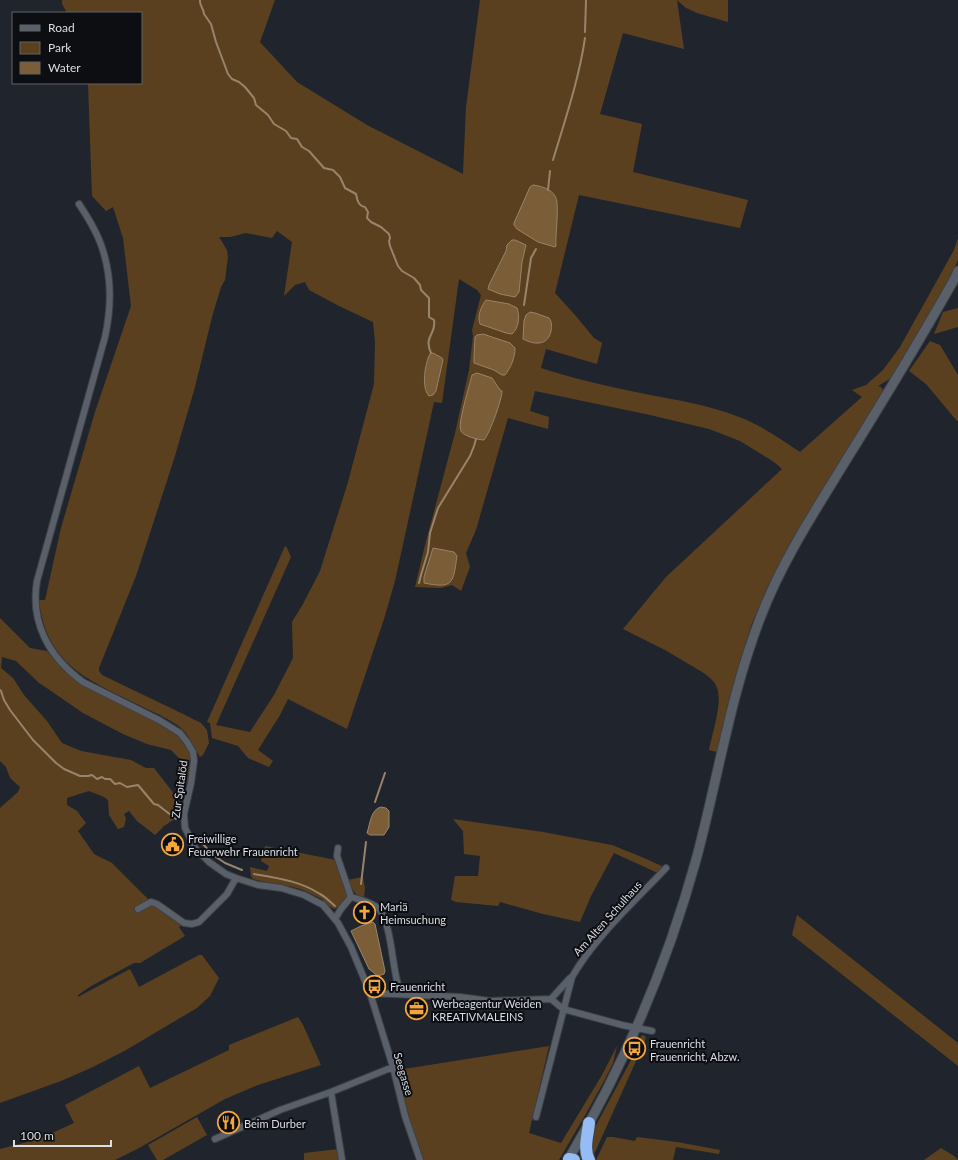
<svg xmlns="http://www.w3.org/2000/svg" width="958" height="1160" viewBox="0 0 958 1160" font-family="Lato,sans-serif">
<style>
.green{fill:#5b4020;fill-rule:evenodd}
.water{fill:#7b5d37;stroke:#98846b}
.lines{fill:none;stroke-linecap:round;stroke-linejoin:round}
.stream{stroke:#98846b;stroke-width:2}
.minor-casing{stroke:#3c4047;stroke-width:8}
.secondary-casing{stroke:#3c4047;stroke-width:11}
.motorway-casing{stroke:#3c4047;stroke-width:14}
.minor{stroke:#5a6069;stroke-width:6}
.secondary{stroke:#5a6069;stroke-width:9}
.motorway{stroke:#95bcf4;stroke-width:12}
.labels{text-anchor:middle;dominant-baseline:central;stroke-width:4;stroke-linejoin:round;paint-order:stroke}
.street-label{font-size:11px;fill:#dbdfe4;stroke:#0c0e12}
.poi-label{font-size:11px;fill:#dbdfe4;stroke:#0c0e12;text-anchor:start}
</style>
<rect width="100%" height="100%" fill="#20252d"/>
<path class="green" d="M62,0H275L260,42L297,82L367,125L463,174L466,107L480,0H728V22L697,13L686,8L677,0L684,49L623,33L600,114L642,124L633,172L748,200L740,228L579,195L555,293L575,315L594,338L602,343L597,364L546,349L541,368C575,379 610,387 645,394C677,400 709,405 739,417C761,425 780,439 800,452L862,397L852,390L866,385L883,370L900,347L954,250L958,238V260L951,276L893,377L878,386L881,387L883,390V394L788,548L767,588L751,626L740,661L717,752L709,750C712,734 723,702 717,688C715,681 708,676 702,672L665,650L623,629L666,577L782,469L774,462L740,441L709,429L650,415L535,391L530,411L549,417L548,429L508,418L476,530L466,553L470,567L461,591L452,585L441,588L415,587L425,545L455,433L469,370L473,336L472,330L481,295L477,290L459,279L442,403L434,402L395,581L384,619L347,729L288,699L280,715L258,750L273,761L269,767L248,758L238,746L212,738L210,723L207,722L285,546L287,548L291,557L216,725L250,732L274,695L293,658L292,622L303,604L320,571L348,482L374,384L375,342L373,322L341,307L309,290L305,282L295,285L284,296L292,242L277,231L272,238L246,233L230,237H219L227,250L228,257L226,272L225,280L221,287L212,317L195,387L174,459L136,576L99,668V671L102,675L181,713L201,723L207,730L209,743L203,755L200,757C194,747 189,735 181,728C171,720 158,714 147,709C94,682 46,668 39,600H45L61,528L95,412L131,306L123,238L113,207L106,211L92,196L88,83H141V13H67L62,4ZM443,360L438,385L425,391V370L426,363Z
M958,308V327L934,334L943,312Z
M930,341L940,345L958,375V421H957L926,384L909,371Z
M0,618L30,648L47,651L64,671L91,689L165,726L179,736L190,753L191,770L187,783H183L178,769L180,759L171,750L147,744L123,734L83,713L38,682L16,661L2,657L1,668L13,678L24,695L47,721L62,743L81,751L131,760L146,768H154L182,804L179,816L164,826L155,835L137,821L129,811L124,814L126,818L124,827L118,829L109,815L108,800L104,797L89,791L67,798V805L77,811L86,823L78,831L94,854L112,863L151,902L184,923L179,927L185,936L140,963H134L91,986L78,995V997L130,969L139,987L199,955H202L219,978L210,996L197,1008L126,1050L93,1067L61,1081L0,1103V808L18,792L20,787L10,778L6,767L0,761Z
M453,819L543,832L612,845L644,858L666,868L660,874L614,853L591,896L580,922L543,914L500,902L498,906L456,902L451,900L455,876H478L480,856L464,854L463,831Z
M265,846L336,860C339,867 347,887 348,893C348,901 340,908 334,909L327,905L322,899L303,890L293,887L264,882L253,879L251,876L250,867L267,871L269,866L261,861Z
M363,877L365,888L364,898C355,897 351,887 347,880Z
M797,915L958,1043V1066L792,935Z
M298,1017L303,1025L321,1065L258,1085L225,1099L139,1148L115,1160H0V1149L39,1139L74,1123L65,1105L139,1066L150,1088L229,1050V1045Z
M643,1035L646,1037L645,1041L592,1159L591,1157L593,1131L638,1047L641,1036Z
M549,1046L529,1133L561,1143L602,1075L617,1046L613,1063L604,1081L588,1110L559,1160H424L391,1071Z
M197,1117L207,1135L163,1160H157L148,1145Z
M607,1137H613L635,1141L637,1137L677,1142L720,1150L719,1154L676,1147L673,1160H596Z
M941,1148L954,1156L958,1160H924Z
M339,1149L341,1160H304V1153Z"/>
<path class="water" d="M533,185C541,186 551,189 555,196C560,202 555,236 556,246L555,247L538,242L517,229L514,225V223L530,187Z
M512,240H515L526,245L522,262L519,292L515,297L500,294L488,289L489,285L506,251L507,245Z
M486,300L509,304L517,308C520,316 519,328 512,334L506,333L480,324C477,316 481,307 486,300Z
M530,312L535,313L549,318C552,322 552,326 551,331C548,346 534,345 523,339L524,321L526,315Z
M483,334L510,343L515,348C515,358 511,367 505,375H502L494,370L474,363V357L475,337L477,335Z
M433,353L442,358L443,360L436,391L433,395L429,396C421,388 425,363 430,354Z
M477,373L492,378L500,390L502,391C502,399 490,433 484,440C479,440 463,436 461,431C457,425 470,384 472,375Z
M433,548L454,552L457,556C453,583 454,589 424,583V577Z
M381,807L386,808L389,811V827L384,835H370L367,833C370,824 371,809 381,807Z
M373,922L375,924L385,971L384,974L378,976L369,969L351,931L361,926Z"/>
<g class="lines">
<path class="stream" d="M200,0C199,5 204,9 204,14L211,24L216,42L228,74L232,79L239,82L245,87L254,98L256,105L268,115L274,124L286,131L291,138L297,139L302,147L309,151L324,168L333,170L340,177L345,188L356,194C357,199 358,206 365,207L368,212L367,218L371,222L381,227L389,234L390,238L389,241L390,246L398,266L402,271L414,278L420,285L421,290L429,298V317L434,320C437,334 423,336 431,353
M585,32L586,0
M553,160C565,120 579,79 585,38
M548,190L550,171
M524,305L531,258L536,249
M419,583L421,575L428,552L430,533L438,508L470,456L474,446L476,439
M0,690L1,691L4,700L10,710L33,740L56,763L64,769L80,776H88L92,775L97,779L102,777L105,779H110L115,784L120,783L127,787L138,785L154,804L158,805L176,819
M375,802L385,773
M196,836L210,852
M216,857L225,863L242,870
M254,874C277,878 300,881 320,894C326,897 330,902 335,906
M361,884L366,842"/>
<defs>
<path id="minor" d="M79,204C87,216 95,229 100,242C112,273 112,305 105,337L37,581C30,623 49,657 83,682L159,720L180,733L187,742L193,752L194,761L191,783L184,814L185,828L195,848L209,862L226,874L236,878L258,885L281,888L304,895L323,905L338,923L351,947L370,993L393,1067L405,1116L420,1160
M338,848L337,856L351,897
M138,909L151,902L157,904L184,923L192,924L199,922L227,894L236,878
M335,919L341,909L351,897C360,900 372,902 379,909C390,922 392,958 396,976C397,982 399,988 401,994
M370,993L460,997L490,1001L551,999
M551,999L563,1009L622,1025L652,1031
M551,999L570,978
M331,1092L342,1160
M536,1117L572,977C595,937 634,902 666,868
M215,1139L280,1110L331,1092L393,1067"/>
<path id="secondary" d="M568,1160C624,1066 667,965 696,860C718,779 730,695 761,616C782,561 815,511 845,462C883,401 920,340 955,278L958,271"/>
<path id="motorway" d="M589,1123C588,1135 583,1149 589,1160
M569,1159L574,1160"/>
</defs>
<use href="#minor" class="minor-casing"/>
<use href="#secondary" class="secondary-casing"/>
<use href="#motorway" class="motorway-casing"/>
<use href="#minor" class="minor"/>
<use href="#secondary" class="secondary"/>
<use href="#motorway" class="motorway"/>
</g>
<defs>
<symbol id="civic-ring" viewBox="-11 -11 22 22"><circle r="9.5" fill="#0c0e12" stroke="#f1a63f" stroke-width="1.5"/><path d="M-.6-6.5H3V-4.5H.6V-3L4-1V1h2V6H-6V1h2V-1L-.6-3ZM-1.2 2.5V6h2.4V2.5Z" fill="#f1a63f"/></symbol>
<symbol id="church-ring" viewBox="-11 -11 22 22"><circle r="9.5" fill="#0c0e12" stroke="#f1a63f" stroke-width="1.5"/><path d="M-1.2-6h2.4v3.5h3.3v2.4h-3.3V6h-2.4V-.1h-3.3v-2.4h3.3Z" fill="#f1a63f"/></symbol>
<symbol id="bus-ring" viewBox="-11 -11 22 22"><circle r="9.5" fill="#0c0e12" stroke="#f1a63f" stroke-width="1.5"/><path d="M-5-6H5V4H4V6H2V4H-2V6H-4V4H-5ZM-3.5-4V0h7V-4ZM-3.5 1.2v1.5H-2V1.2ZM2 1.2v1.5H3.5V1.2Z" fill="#f1a63f"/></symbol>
<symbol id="office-ring" viewBox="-11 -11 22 22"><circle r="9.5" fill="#0c0e12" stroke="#f1a63f" stroke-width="1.5"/><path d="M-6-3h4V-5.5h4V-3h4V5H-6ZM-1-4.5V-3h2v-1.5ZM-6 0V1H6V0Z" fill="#f1a63f"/></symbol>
<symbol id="restaurant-ring" viewBox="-11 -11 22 22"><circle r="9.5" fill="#0c0e12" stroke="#f1a63f" stroke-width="1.5"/><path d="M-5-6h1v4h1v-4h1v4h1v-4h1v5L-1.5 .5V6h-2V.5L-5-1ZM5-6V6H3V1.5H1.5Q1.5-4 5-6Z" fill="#f1a63f"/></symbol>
</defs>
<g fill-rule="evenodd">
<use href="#civic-ring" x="160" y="832" width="25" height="25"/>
<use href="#church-ring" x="352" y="900" width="25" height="25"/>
<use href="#bus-ring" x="362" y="974" width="25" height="25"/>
<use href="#office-ring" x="404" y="996" width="25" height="25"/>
<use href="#bus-ring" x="622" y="1036" width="25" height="25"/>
<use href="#restaurant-ring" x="216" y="1110" width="25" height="25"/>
</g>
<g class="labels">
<g class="street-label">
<text transform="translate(179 789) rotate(-82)">Zur Spitalöd</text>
<text transform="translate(607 918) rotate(-48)">Am Alten Schulhaus</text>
<text transform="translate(404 1074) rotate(74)">Seegasse</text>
</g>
<g class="poi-label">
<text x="188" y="838">Freiwillige<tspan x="188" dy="13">Feuerwehr Frauenricht</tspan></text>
<text x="380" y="906">Mariä<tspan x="380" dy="13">Heimsuchung</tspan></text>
<text x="390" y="986">Frauenricht</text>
<text x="432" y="1003">Werbeagentur Weiden<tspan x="432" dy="13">KREATIVMALEINS</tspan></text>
<text x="650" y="1043">Frauenricht<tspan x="650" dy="13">Frauenricht, Abzw.</tspan></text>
<text x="244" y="1123">Beim Durber</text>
</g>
</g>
<rect x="12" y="12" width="130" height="72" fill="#0c0e12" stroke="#5f6266"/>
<rect x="20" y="25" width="20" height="6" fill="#5a6069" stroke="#5f6266"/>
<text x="48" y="32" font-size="12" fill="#dbdfe4">Road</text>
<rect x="20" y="42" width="20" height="12" fill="#5b4020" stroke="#5f6266"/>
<text x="48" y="52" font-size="12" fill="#dbdfe4">Park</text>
<rect x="20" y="62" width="20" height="12" fill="#7b5d37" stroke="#5f6266"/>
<text x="48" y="72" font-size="12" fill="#dbdfe4">Water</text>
<path d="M14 1140v6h97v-6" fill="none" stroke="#dbdfe4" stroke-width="2"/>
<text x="20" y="1140" font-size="12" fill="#dbdfe4" stroke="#0c0e12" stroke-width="3" paint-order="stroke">100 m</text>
</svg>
